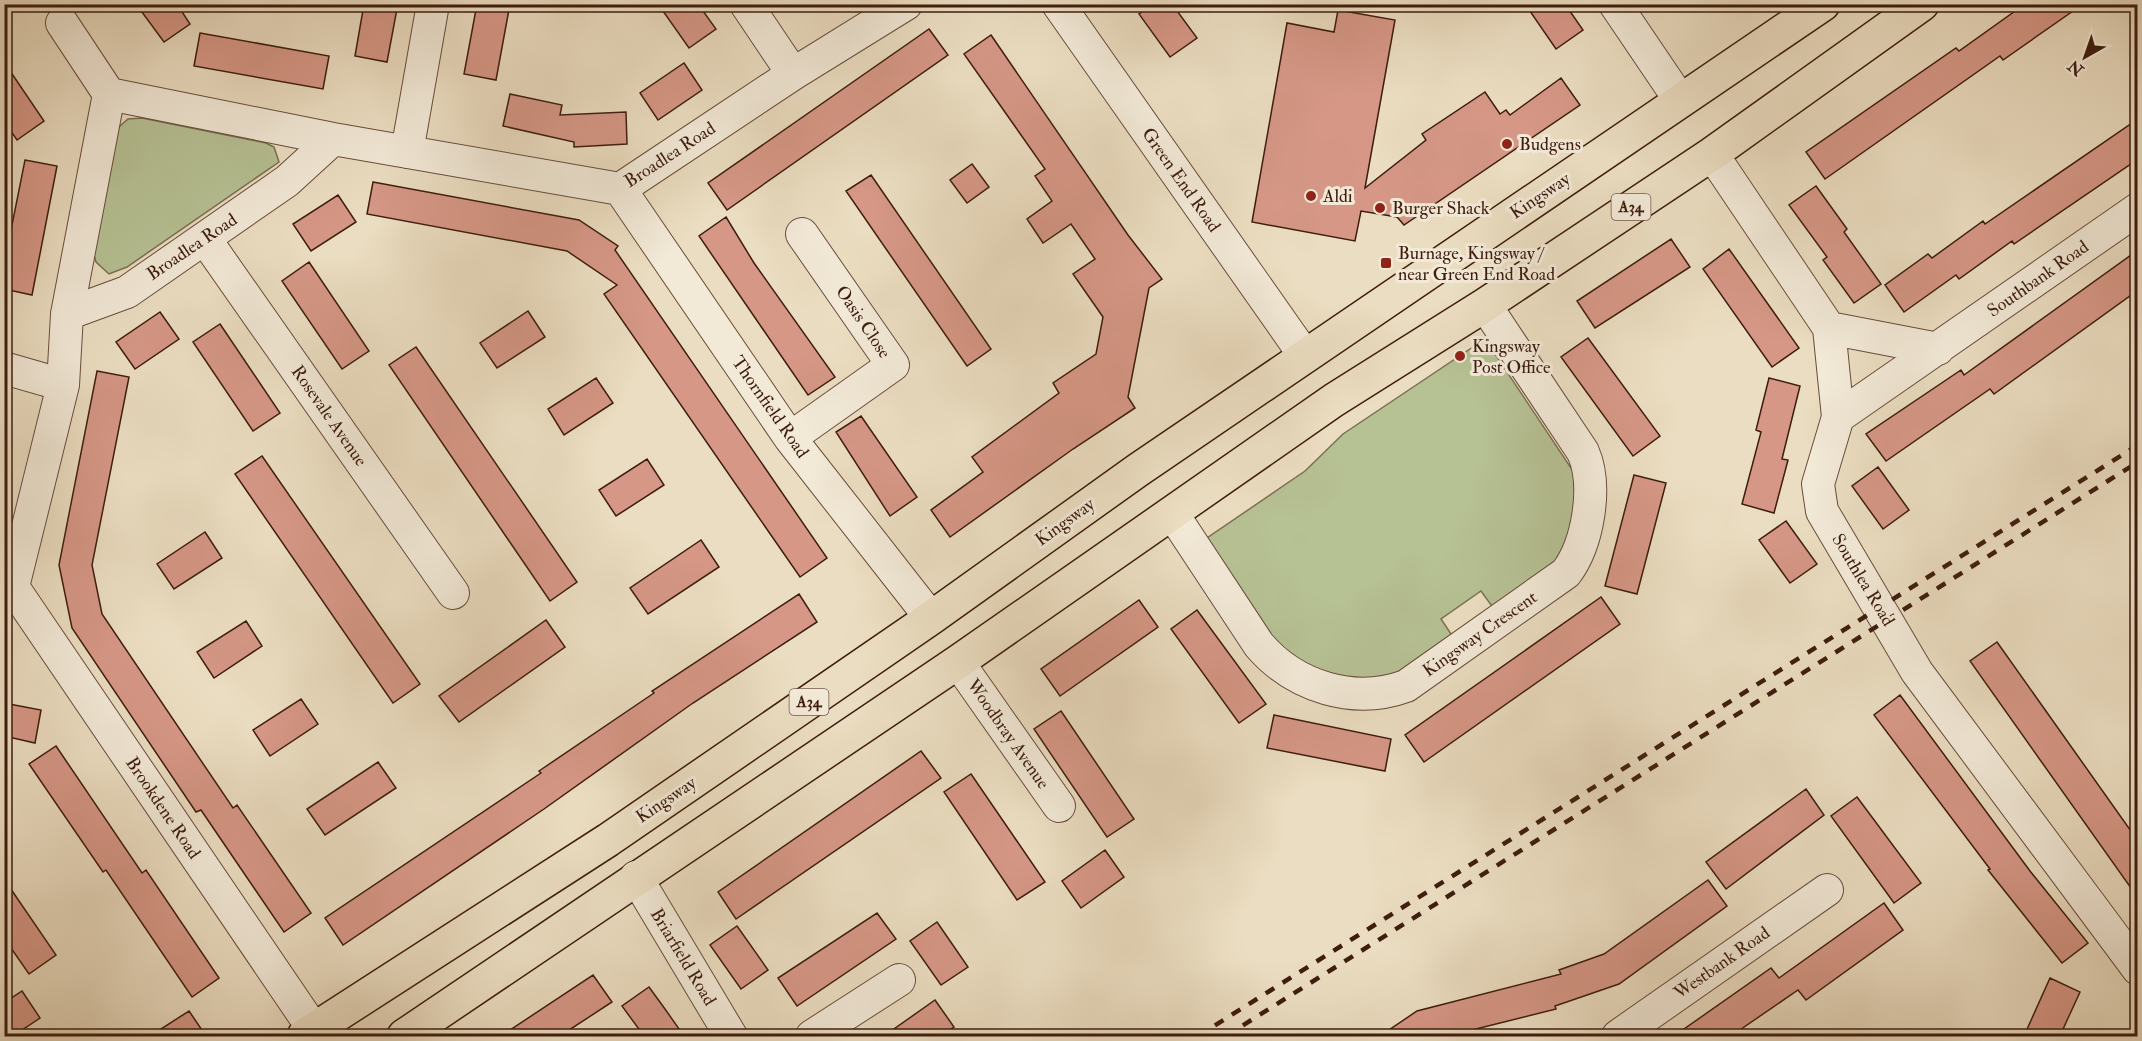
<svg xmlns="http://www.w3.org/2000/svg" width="2142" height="1041" viewBox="0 0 2142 1041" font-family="'IM FELL Double Pica',serif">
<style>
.green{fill:#b6c194;stroke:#7a6f52;stroke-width:1.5}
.building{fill:#d69786;stroke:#3e1d0f;stroke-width:1.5}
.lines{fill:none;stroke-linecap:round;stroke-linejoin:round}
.minor-casing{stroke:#694d3c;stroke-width:34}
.highway-casing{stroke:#3e1d0f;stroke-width:36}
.minor{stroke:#f2e9d7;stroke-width:32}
.highway{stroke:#ebddc1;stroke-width:33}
.rail{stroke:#3e1d0f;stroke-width:4.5;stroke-dasharray:10 10;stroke-linecap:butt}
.poi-dot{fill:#8f2418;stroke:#f2e9d7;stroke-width:2}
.labels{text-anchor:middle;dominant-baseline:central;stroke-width:6;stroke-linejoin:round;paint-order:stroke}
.shield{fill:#f2e9d7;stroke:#745a4b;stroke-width:1.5}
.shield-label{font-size:16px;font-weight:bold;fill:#3e1d0f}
.poi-label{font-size:18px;fill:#3e1d0f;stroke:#f2e9d7;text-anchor:start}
.street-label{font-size:18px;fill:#3e1d0f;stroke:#f2e9d7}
</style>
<rect width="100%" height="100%" fill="#ebddc1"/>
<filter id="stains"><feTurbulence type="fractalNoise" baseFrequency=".00333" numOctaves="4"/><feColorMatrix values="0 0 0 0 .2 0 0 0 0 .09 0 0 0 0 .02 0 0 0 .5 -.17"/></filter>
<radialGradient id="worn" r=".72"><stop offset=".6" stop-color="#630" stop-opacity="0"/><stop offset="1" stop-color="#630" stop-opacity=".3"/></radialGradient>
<path class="green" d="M142,118L266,143L274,147L279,162L127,267L109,274L96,262L93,251L119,127L128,119Z
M1485,339L1575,474C1580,504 1569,540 1553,566L1494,609L1481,591L1441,619L1453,637L1405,671L1368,684L1304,666L1271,638L1207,538L1305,471L1343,434Z"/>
<path class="building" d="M136,4H177L190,24L164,42Z
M364,4L397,9L387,62L355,56Z
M477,4H510L496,80L464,74Z
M658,4H698L716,29L689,48Z
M1152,4H1172L1197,38L1170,57L1139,14Z
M1525,4H1565L1583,30L1556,49Z
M2025,4H2083L2003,60L2000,56L1825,179L1806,152L1956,48L1959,51Z
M1338,10L1395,20L1365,188L1426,140L1422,134L1485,92L1500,114L1506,110L1510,115L1561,78L1580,105L1404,225L1397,217L1361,211L1355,241L1252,222L1287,23L1334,32Z
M929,29L948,55L727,210L708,183Z
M200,33L329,56L323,89L194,66Z
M991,35L1128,235L1162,279L1149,288L1128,397L1135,408L1073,449L950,537L931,510L983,472L972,457L1059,393L1053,383L1096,354L1103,317L1073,274L1095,259L1071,224L1043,243L1027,219L1052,201L1035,176L1045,169L964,54Z
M4,62L44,121L17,140L4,121Z
M684,63L702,90L658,120L640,93Z
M510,94L562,105L560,115L626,112L627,144L574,147V142L503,126Z
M2138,119V159L2014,244L2012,241L1959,279L1956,275L1904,312L1885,285L1928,254L1932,258L1983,221L1985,224Z
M25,160L57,166L32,295L4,289V265Z
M972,164L989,187L967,203L950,180Z
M871,175L991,349L967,366L846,191Z
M373,182L579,220L618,246L615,250L827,558L800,577L604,294L617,285L567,251L367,214Z
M1816,186L1847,229L1844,232L1881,284L1854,303L1823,260L1827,257L1789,205Z
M338,195L356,222L311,251L293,224Z
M726,217L754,263L835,377L808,395L699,236Z
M1671,239L1690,267L1595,328L1577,301Z
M1729,249L1799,348L1772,367L1703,269Z
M2138,250V290L1994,394L1990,389L1886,461L1866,434L1961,370L1964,375Z
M309,262L369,351L342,369L282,281Z
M528,311L545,337L497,368L480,343Z
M160,312L179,339L135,369L116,342Z
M220,324L280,413L253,431L193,342Z
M1588,338L1660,436L1633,456L1561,357Z
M416,347L577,582L550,601L389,365Z
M97,371L129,377L92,565L102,614L233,808L237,805L311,913L284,932L201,810L196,812L72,628L59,565Z
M596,378L613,403L564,435L548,409Z
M1769,378L1800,386L1782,459L1788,460L1774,513L1742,504L1761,432L1756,430Z
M861,416L917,497L890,516L836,432Z
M262,456L420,684L393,703L235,474Z
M647,459L664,485L616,516L599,490Z
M1878,467L1909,510L1883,529L1852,486Z
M1634,475L1666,483L1637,594L1605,586Z
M1786,521L1817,564L1790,583L1759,540Z
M205,532L222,558L174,589L157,564Z
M701,540L719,567L648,614L630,588Z
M799,594L817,622L693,703L544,809L343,945L325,918L541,773L539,771L654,693L652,691Z
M1601,597L1620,624L1424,762L1405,735Z
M1139,600L1158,627L1060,696L1041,669Z
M1197,610L1266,704L1239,723L1171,629Z
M546,620L565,647L459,722L439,696Z
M246,621L262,646L214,678L197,652Z
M1997,642L2138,841V898L1970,661Z
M1900,695L2030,871L2088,943L2062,963L1988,870L1990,869L1874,715Z
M301,699L318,724L270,756L253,730Z
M4,703L41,710L35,743L4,736Z
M1061,711L1134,819L1107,837L1034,729Z
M1274,715L1391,739L1385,771L1267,748Z
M56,746L142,873L146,870L219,978L192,997L106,870L103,872L29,764Z
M921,751L941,778L736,919L718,892Z
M378,762L396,788L325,835L307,809Z
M971,774L1045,882L1017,900L944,792Z
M1806,789L1824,815L1726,889L1706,862Z
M1857,797L1921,883L1894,903L1831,816Z
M1105,850L1124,877L1081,908L1062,881Z
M4,879L56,955L29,974L4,938Z
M1708,880L1727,906L1619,984L1555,1006L1556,1009L1448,1036H1380L1417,1011L1561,974L1559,970L1604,954Z
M1884,903L1903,930L1806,1000L1798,990L1731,1036H1674L1771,968L1779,978Z
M877,913L896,939L797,1006L778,978Z
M937,922L968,967L941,985L910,941Z
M737,926L768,970L741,989L710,945Z
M593,975L612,1002L560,1036H501Z
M2050,978L2080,992L2069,1016L2060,1036H2024Z
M649,987L665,1009L684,1036H644L622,1006Z
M22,991L40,1018L13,1036H4V1003Z
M935,1000L954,1027L941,1036H884Z
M189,1011L206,1036H150Z"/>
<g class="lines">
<defs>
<path id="minor" d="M746,4L793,74
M1058,4L1305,356
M1615,4L1680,100
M62,23L109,94
M407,152L433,4
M1712,154L1829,328L1838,417L1818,484L1822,511L1917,672L2138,969
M620,189L790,438L931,618
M205,239L453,593
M67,314L127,292L287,181L333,139
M1829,328L1938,349
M4,368L63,385
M1838,417L2138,209
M790,438L893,365L802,234
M1172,513L1259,645C1295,687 1354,705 1406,686L1566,573C1588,544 1598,486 1583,452L1485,305
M13,587L314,1030
M4,592L13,587L63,385L67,314L109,94L333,139L620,189L793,74L906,4
M958,662L1059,806
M636,877L731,1036
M812,1036L899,980
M1618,1036L1827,890"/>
<path id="highway" d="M304,1036L608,840L931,618L1138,470L1823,4
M404,1036L958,662L1334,400L1485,305L1712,154L1922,4"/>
</defs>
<use href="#minor" class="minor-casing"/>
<use href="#highway" class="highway-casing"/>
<use href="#minor" class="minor"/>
<use href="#highway" class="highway"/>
<path class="rail" d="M1198,1036L2138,445
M1226,1036L2138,462"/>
</g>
<g class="poi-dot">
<circle cx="1507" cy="144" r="6"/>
<circle cx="1311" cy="196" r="6"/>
<circle cx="1380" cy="208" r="6"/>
<rect x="1380" y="257" width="12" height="12" rx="3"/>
<circle cx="1460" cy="356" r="6"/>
</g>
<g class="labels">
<g class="shield">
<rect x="1611.5" y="194" width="39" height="26" rx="4.5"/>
<rect x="789.5" y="689" width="39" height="26" rx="4.5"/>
</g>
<g class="shield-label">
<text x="1631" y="207">A34</text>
<text x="809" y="702">A34</text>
</g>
<g class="poi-label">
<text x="1519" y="144">Budgens</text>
<text x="1323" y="196">Aldi</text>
<text x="1392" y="208">Burger Shack</text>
<text x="1398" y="253">Burnage, Kingsway /<tspan x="1398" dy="21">near Green End Road</tspan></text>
<text x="1472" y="346">Kingsway<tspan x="1472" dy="21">Post Office</tspan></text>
</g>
<g class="street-label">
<text transform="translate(670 155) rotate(-33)">Broadlea Road</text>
<text transform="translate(1181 180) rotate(55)">Green End Road</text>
<text transform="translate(1540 196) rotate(-34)">Kingsway</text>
<text transform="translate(192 247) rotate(-34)">Broadlea Road</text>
<text transform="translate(2038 279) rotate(-35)">Southbank Road</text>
<text transform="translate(863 322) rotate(56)">Oasis Close</text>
<text transform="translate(770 407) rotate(55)">Thornfield Road</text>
<text transform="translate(329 416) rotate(55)">Rosevale Avenue</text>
<text transform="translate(1065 522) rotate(-36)">Kingsway</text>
<text transform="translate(1863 580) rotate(59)">Southlea Road</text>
<text transform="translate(1480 634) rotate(-35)">Kingsway Crescent</text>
<text transform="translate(1008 734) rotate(55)">Woodbray Avenue</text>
<text transform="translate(666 800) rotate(-34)">Kingsway</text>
<text transform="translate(163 808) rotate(56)">Brookdene Road</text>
<text transform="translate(683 957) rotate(59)">Briarfield Road</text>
<text transform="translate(1722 963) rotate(-35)">Westbank Road</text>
</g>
</g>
<rect width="2142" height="1041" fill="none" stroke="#ebddc1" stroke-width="24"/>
<rect x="6" y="6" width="2130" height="1029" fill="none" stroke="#3e1d0f" stroke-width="3"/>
<rect x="12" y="12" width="2118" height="1017" fill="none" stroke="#3e1d0f" stroke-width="1.5"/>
<g transform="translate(2085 57) rotate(220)" stroke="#f2e9d7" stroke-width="4.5" paint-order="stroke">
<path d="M0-4.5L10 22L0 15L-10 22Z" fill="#3e1d0f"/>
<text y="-9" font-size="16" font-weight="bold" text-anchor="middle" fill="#3e1d0f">N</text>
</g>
<rect width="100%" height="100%" filter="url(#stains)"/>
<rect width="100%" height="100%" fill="url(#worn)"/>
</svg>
